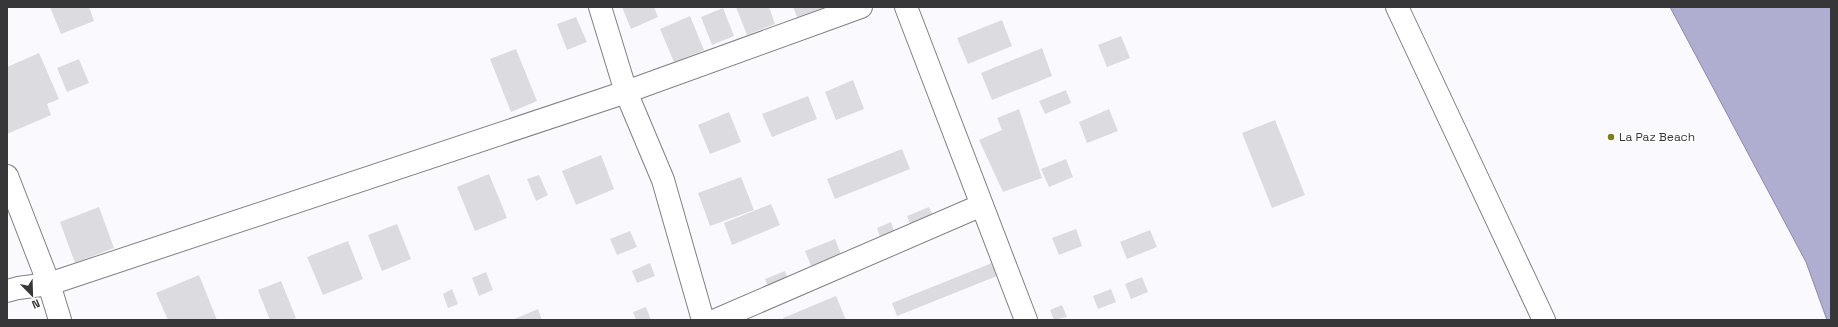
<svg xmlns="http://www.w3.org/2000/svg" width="1838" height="327" viewBox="0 0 1838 327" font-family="'Space Grotesk',sans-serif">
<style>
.water{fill:#b0aed0;stroke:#8c8aa3}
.building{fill:#dcdce0}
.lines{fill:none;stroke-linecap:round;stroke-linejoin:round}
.street-casing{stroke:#808084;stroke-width:24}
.street{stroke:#fff;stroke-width:22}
.poi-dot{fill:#7e7c23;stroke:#fff;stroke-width:1.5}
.labels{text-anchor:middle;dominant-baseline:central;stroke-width:3;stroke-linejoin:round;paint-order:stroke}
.poi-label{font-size:12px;fill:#373739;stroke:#fff;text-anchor:start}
</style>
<rect width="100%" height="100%" fill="#fafafe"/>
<path class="water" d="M1670,7H1831V320H1827L1806,262Z"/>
<path class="building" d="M50,7H89L94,21L61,34Z
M622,7H654L658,17L631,29Z
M736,7H769L775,24L747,35Z
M793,7H822L824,12L799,22Z
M723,8L734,36L712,45L701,17Z
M690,16L704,50L674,62L660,29Z
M576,17L587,42L567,50L557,24Z
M1002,20L1012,46L968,64L957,38Z
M1121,36L1130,58L1107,67L1098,45Z
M1042,48L1052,76L992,100L981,73Z
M516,49L537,101L511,112L490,59Z
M39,53L59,99L47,104L51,115L7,134V67Z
M79,59L89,83L67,92L57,68Z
M853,80L864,109L836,120L825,92Z
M1066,90L1071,103L1045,114L1039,101Z
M808,96L817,119L772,137L762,114Z
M1019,109L1042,178L1003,192L979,140L1002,130L997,118Z
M1109,109L1118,131L1087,143L1079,122Z
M729,112L741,142L710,154L698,125Z
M1275,120L1305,195L1272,208L1242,133Z
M902,149L910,169L835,199L827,179Z
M601,155L614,189L576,205L562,171Z
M1066,159L1073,177L1049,187L1041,169Z
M489,174L507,218L475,231L457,187Z
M539,175L548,195L536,201L527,179Z
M741,177L754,210L710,226L698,193Z
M771,204L780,225L732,245L724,223Z
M99,207L114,248L75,263L60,222Z
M929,207L935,219L912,229L907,216Z
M891,222L894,231L880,237L877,228Z
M397,224L411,259L382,271L368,235Z
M1076,229L1082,246L1059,255L1052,238Z
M1150,230L1157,247L1127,259L1120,242Z
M630,231L637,247L617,255L610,239Z
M835,239L841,254L811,266L805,251Z
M348,241L363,279L323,295L307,257Z
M650,263L655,276L637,283L632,271Z
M992,263L997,276L897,316L892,303Z
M785,271L788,279L768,287L765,279Z
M486,272L493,290L479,296L472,278Z
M199,275L217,320H168L156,293Z
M1142,277L1148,292L1131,299L1125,284Z
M281,281L296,318L291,320H270L258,290Z
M452,289L458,304L448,308L443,294Z
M1111,289L1116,302L1098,309L1093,296Z
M836,296L846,320H784L783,318Z
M1062,305L1067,317L1054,320L1050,310Z
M646,307L651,320H636L633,312Z
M538,309L542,320H512Z"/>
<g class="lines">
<defs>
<path id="street" d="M600,7L626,92L663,180L703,320
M906,7L1026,320
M1397,7L1544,320
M7,176L49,284L60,320
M7,291L18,288L49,284L626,92L861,7
M716,320L982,205"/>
</defs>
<use href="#street" class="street-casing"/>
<use href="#street" class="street"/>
</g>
<circle class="poi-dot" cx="1611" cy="137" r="4"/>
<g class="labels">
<g class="poi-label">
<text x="1619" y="137">La Paz Beach</text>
</g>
</g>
<rect width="1838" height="327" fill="none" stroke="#373739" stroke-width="16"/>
<g transform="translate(32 295) rotate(157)" stroke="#ffffff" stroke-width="3" paint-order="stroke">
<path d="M0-3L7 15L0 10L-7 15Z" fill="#373739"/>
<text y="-6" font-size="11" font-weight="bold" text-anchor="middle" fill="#373739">N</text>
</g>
</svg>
